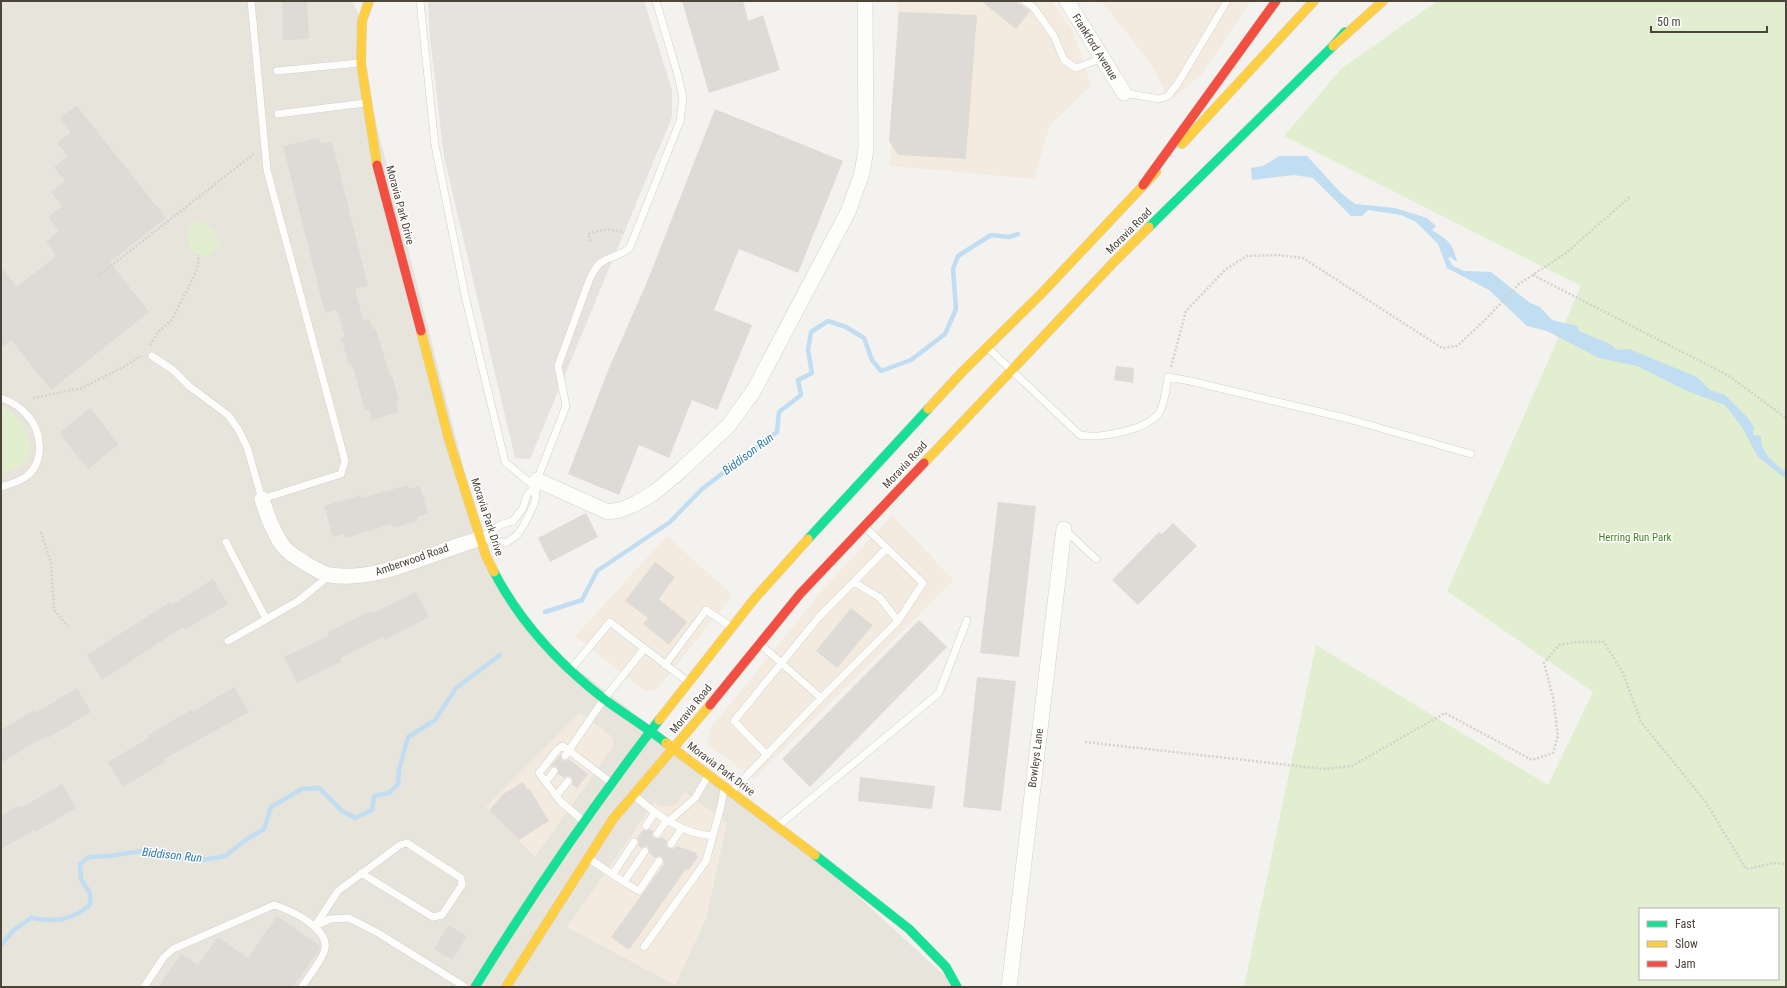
<svg xmlns="http://www.w3.org/2000/svg" width="1787" height="988" viewBox="0 0 1787 988" font-family="'Roboto Condensed',sans-serif">
<style>
.residential{fill:#e7e4dc}
.commercial{fill:#f3ebdf}
.green{fill:#e1eecf;fill-rule:evenodd}
.parking{fill:#e6e3df}
.water{fill:#c0ddf1}
.lines{fill:none;stroke-linecap:round;stroke-linejoin:round}
.stream{stroke:#c0ddf1;stroke-width:4.5}
.building{fill:#dedbd6}
.lane-casing{stroke:#d2d0cb;stroke-width:8}
.street-casing{stroke:#d2d0cb;stroke-width:16}
.fast-casing{stroke:#d3cfc5;stroke-width:10}
.slow-casing{stroke:#d3cfc5;stroke-width:10}
.jam-casing{stroke:#d3cfc5;stroke-width:10}
.path{stroke:#d3d2cc;stroke-width:2.5;stroke-dasharray:2 2;stroke-linecap:butt}
.lane{stroke:#fdfdfc;stroke-width:7}
.street{stroke:#fdfdfc;stroke-width:15}
.fast{stroke:#16e098;stroke-width:9}
.slow{stroke:#ffcf43;stroke-width:9}
.jam{stroke:#f24e42;stroke-width:9}
.labels{text-anchor:middle;dominant-baseline:central;stroke-width:3;stroke-linejoin:round;paint-order:stroke}
.street-label{font-size:11px;fill:#4b4439;stroke:#fff}
.park-label{font-size:11px;fill:#4a7f2a;stroke:#fff}
.water-label{font-size:12px;font-style:italic;fill:#2e7ab2;stroke:#fff}
</style>
<rect width="100%" height="100%" fill="#f4f2ee"/>
<path class="residential" d="M1,1H352L362,21L361,63L486,556L539,639L802,845L957,987H1Z"/>
<path class="commercial" d="M898,1H1052L1073,32L1091,86L1050,125L1034,179L890,166Z
M1101,1H1251L1201,75L1169,101L1152,65Z
M892,515L954,580L754,779L707,744L710,729L825,587Z
M667,536L733,595L657,689L650,691L644,690L630,680L575,636Z
M580,713L611,736L613,740V747L535,857L486,807Z
M685,792L727,823L706,919L675,985L567,927L654,803L661,806H670L677,803Z"/>
<path class="green" d="M1437,1H1786V987H1244L1316,645L1548,785L1593,692L1447,591L1581,286L1284,136L1341,69ZM1640,909H1778V979H1640Z
M197,221C208,222 218,235 218,245L208,257L199,255L191,250C188,239 185,228 197,221Z
M1,406C20,413 40,445 24,463C18,469 9,472 1,474Z"/>
<path class="parking" d="M428,1H644L672,90V117L530,459L515,458L444,157L430,38Z"/>
<path class="water" d="M1279,156H1307L1341,193L1355,204L1395,208L1427,218L1436,226L1432,230C1449,241 1453,243 1457,262L1450,257L1448,258L1453,266L1464,271L1491,272L1530,303L1540,307L1552,320L1577,326L1579,331L1612,345L1617,350L1629,349L1697,377L1710,390L1725,395L1747,417L1754,427L1753,435L1761,436C1759,450 1774,465 1786,471V479L1758,457L1742,427L1725,405L1687,391L1637,366L1599,358L1547,331L1527,326L1489,290L1447,268L1438,244L1416,222L1401,215L1368,210L1362,216H1351L1313,178L1294,175L1252,180L1251,168L1263,166Z"/>
<g class="lines">
<path class="stream" d="M545,612L582,600L597,571L670,522L702,489L777,432L779,412L801,395L798,380L812,373L808,350L811,332L828,321L846,327L864,338L872,360L881,371L911,360L945,334L956,309L953,269L958,256L991,235L1009,237L1018,234
M1,945L14,930L31,918C56,922 70,921 90,905V893L81,879L80,864L89,857L109,856L142,851L179,859L202,860L225,856L247,839L264,829L271,807L302,789L319,788L342,811L355,818L372,810L374,796L389,793L398,784L399,770L408,737L435,720L456,688L500,655"/>
</g>
<path class="building" d="M282,1H307L309,39L283,40Z
M682,1H743L748,21L763,15L780,70L709,93Z
M981,1H1016L1030,11L1016,29Z
M899,12L977,15L966,159L898,155L889,141Z
M76,105L166,218L110,262L149,312L51,390L11,340L1,348V267L17,287L56,256L46,242L59,231L48,217L62,206L51,192L65,181L54,167L68,156L57,143L71,132L60,118Z
M715,109L843,161L798,273L739,249L714,310L752,325L717,410L692,400L669,458L639,445L619,495L568,474L609,368L647,282Z
M319,138L321,144L332,141L368,286L355,289L363,320L370,319L373,329H376L390,376L392,375L399,400L396,401L399,412L372,420L369,409L365,410L352,364H349L341,338L345,337L337,310L325,313L283,146Z
M1116,366L1134,368L1133,383L1114,380Z
M90,408L119,444L88,469L59,433Z
M408,485L409,489L420,486L428,513L417,517L418,521L393,528L392,524L345,538L344,534L333,537L324,506L361,495V498Z
M998,502L1036,506L1019,657L980,653Z
M586,513L598,537L550,562L538,538Z
M1173,523L1197,546L1138,605L1112,580L1159,532L1162,534Z
M655,562L675,577L659,599L687,622L669,645L643,624L648,618L625,601Z
M213,579L228,604L185,630L183,627L102,680L87,655L170,602L172,605Z
M416,592L429,617L384,640L383,637L340,658L342,661L297,683L284,657L328,636L327,633L371,611L373,613Z
M851,608L873,625L837,668L816,651Z
M919,620L947,647L810,787L782,759Z
M977,677L1016,681L1001,811L963,807Z
M234,687L249,712L164,759L165,762L123,787L108,762L150,737L148,735L191,710L192,712Z
M77,688L91,712L48,738L47,736L37,741L1,763V730L33,711L35,713Z
M561,754L562,760L565,761L569,759L588,774L577,788L572,784L573,780L571,777L567,776L564,778L558,774L557,767L554,766L550,767Z
M860,777L935,786L932,809L858,801Z
M523,782L527,789L529,788L549,821L519,840L489,810L503,794Z
M62,784L76,808L35,832L34,830L1,849V816L19,805L21,808Z
M650,829L653,831L652,836L654,838L659,839L661,837L667,841L666,846L669,848L673,849L677,846L697,853L696,855L698,857L688,871L686,869L629,950L611,937L664,864L662,857L659,856L655,858L649,853L648,847L645,846L641,848L638,845L639,842L637,838L643,830L646,831Z
M277,916L320,946L319,950L293,987H158L181,954L198,965L218,937L248,958Z
M448,925L467,936L452,960L434,949Z"/>
<g class="lines">
<defs>
<path id="lane" d="M420,1L435,145L466,300L505,462L535,487
M1025,1L1034,8L1054,36L1064,60L1076,68L1103,58
M277,71L359,63
M1124,93L1159,99L1168,96L1178,83L1227,1
M278,114L365,103
M988,348L1080,435C1099,439 1147,430 1159,413C1165,403 1166,389 1168,377L1190,381L1345,418L1471,454
M152,356L173,370L189,386L228,415L238,429L247,447L262,499L341,474L345,461L267,170L251,1
M1,398C10,401 20,407 27,415C42,431 45,461 27,476C19,482 10,484 1,487
M1064,529L1096,559
M483,537L502,524L513,521L523,508L527,495L535,487
M483,539L506,543L517,535L525,523L535,502L537,480L566,406L558,366L590,278C593,274 595,268 599,264C608,256 623,256 630,247L680,121L683,98L677,72L656,1
M226,542L266,619
M854,582L880,598L898,621
M228,641L298,601L330,575
M761,645L821,698
M665,665L706,610L730,626
M571,669L610,622L687,681
M767,755L734,721L819,617L887,548
M565,756L604,699L644,649
M546,782L554,771
M733,790L821,698L898,621L923,583L866,528
M556,796L568,781
M636,797C658,816 683,834 713,836
M582,820L560,801L539,773L558,749L563,746L609,781
M669,821L695,798L708,776
M779,825L939,693L967,620
M646,826L655,812
M657,834L667,820
M671,844L682,828
M591,860L624,882L645,851
M613,874L634,842
M624,882L639,891L659,861
M315,926L338,891L400,845L407,843L461,878L462,885L442,915L433,917L361,873
M315,926L330,919L349,918L378,933L465,987
M644,947L706,861L721,806L724,789
M144,987L164,957L173,949L274,905C291,910 333,930 324,952C319,964 309,976 302,987"/>
<path id="street" d="M1067,1L1124,93
M537,480L608,512L620,510L635,504L655,492L680,471L728,426L753,392L848,212L862,173L866,149L865,1
M262,499C267,515 273,533 283,546C289,554 298,558 305,563C313,568 321,573 330,575C379,583 433,551 480,539
M1009,987L1064,529"/>
<path id="fast" d="M1149,227L1333,46L1345,32
M808,539L928,409
M494,572C520,622 559,664 604,699C624,714 646,727 666,743
M815,855L909,929L946,967L957,987
M475,987C532,895 593,806 659,720"/>
<path id="slow" d="M369,1L362,21L361,63L377,165
M1333,46L1383,1
M1182,144L1314,1
M421,331L449,440L486,556L494,572
M928,409L963,371L1042,293L1156,172
M924,463L1113,263L1149,227
M659,720L755,598L808,539
M666,743L815,855
M506,987L613,819L710,705"/>
<path id="jam" d="M377,165L421,331
M1143,185L1276,1
M710,705L800,594L924,463"/>
</defs>
<use href="#lane" class="lane-casing"/>
<use href="#street" class="street-casing"/>
<use href="#fast" class="fast-casing"/>
<use href="#slow" class="slow-casing"/>
<use href="#jam" class="jam-casing"/>
<path class="path" d="M591,241L588,234C601,229 611,228 624,233
M1533,275L1729,376L1786,418
M98,276L255,153
M150,345L158,332L171,321L184,296L197,270L199,255
M1171,367L1186,311L1226,269L1247,256L1278,255L1303,258L1442,348L1457,346L1485,320L1519,284L1566,253L1631,196
M33,398L82,388L125,366L141,356
M41,532L51,563L54,610L68,626
M1085,742L1324,769L1352,766L1445,713L1532,760L1553,753L1558,736L1553,697L1544,663L1559,645L1577,642H1604L1623,673L1641,722L1705,801L1746,869L1775,863L1786,864"/>
<use href="#lane" class="lane"/>
<use href="#street" class="street"/>
<use href="#fast" class="fast"/>
<use href="#slow" class="slow"/>
<use href="#jam" class="jam"/>
</g>
<g class="labels">
<g class="street-label">
<text transform="translate(1095 47) rotate(58)">Frankford Avenue</text>
<text transform="translate(400 205) rotate(75)">Moravia Park Drive</text>
<text transform="translate(1129 231) rotate(-45)">Moravia Road</text>
<text transform="translate(905 465) rotate(-47)">Moravia Road</text>
<text transform="translate(487 517) rotate(72)">Moravia Park Drive</text>
<text transform="translate(412 560) rotate(-19)">Amberwood Road</text>
<text transform="translate(691 709) rotate(-51)">Moravia Road</text>
<text transform="translate(1036 758) rotate(-83)">Bowleys Lane</text>
<text transform="translate(721 769) rotate(37)">Moravia Park Drive</text>
</g>
<g class="park-label">
<text x="1635" y="537">Herring Run Park</text>
</g>
<g class="water-label">
<text transform="translate(748 454) rotate(-37)">Biddison Run</text>
<text transform="translate(172 855) rotate(6)">Biddison Run</text>
</g>
</g>
<rect width="1787" height="988" fill="none" stroke="#4b4439" stroke-width="4"/>
<rect x="1639" y="908" width="140" height="72" fill="#ffffff" stroke="#b7b4b0"/>
<rect x="1647" y="921" width="20" height="6" fill="#16e098" stroke="#b7b4b0"/>
<text x="1675" y="928" font-size="12" fill="#4b4439">Fast</text>
<rect x="1647" y="941" width="20" height="6" fill="#ffcf43" stroke="#b7b4b0"/>
<text x="1675" y="948" font-size="12" fill="#4b4439">Slow</text>
<rect x="1647" y="961" width="20" height="6" fill="#f24e42" stroke="#b7b4b0"/>
<text x="1675" y="968" font-size="12" fill="#4b4439">Jam</text>
<path d="M1651 26v6h116v-6" fill="none" stroke="#4b4439" stroke-width="2"/>
<text x="1657" y="26" font-size="12" fill="#4b4439" stroke="#ffffff" stroke-width="3" paint-order="stroke">50 m</text>
</svg>
